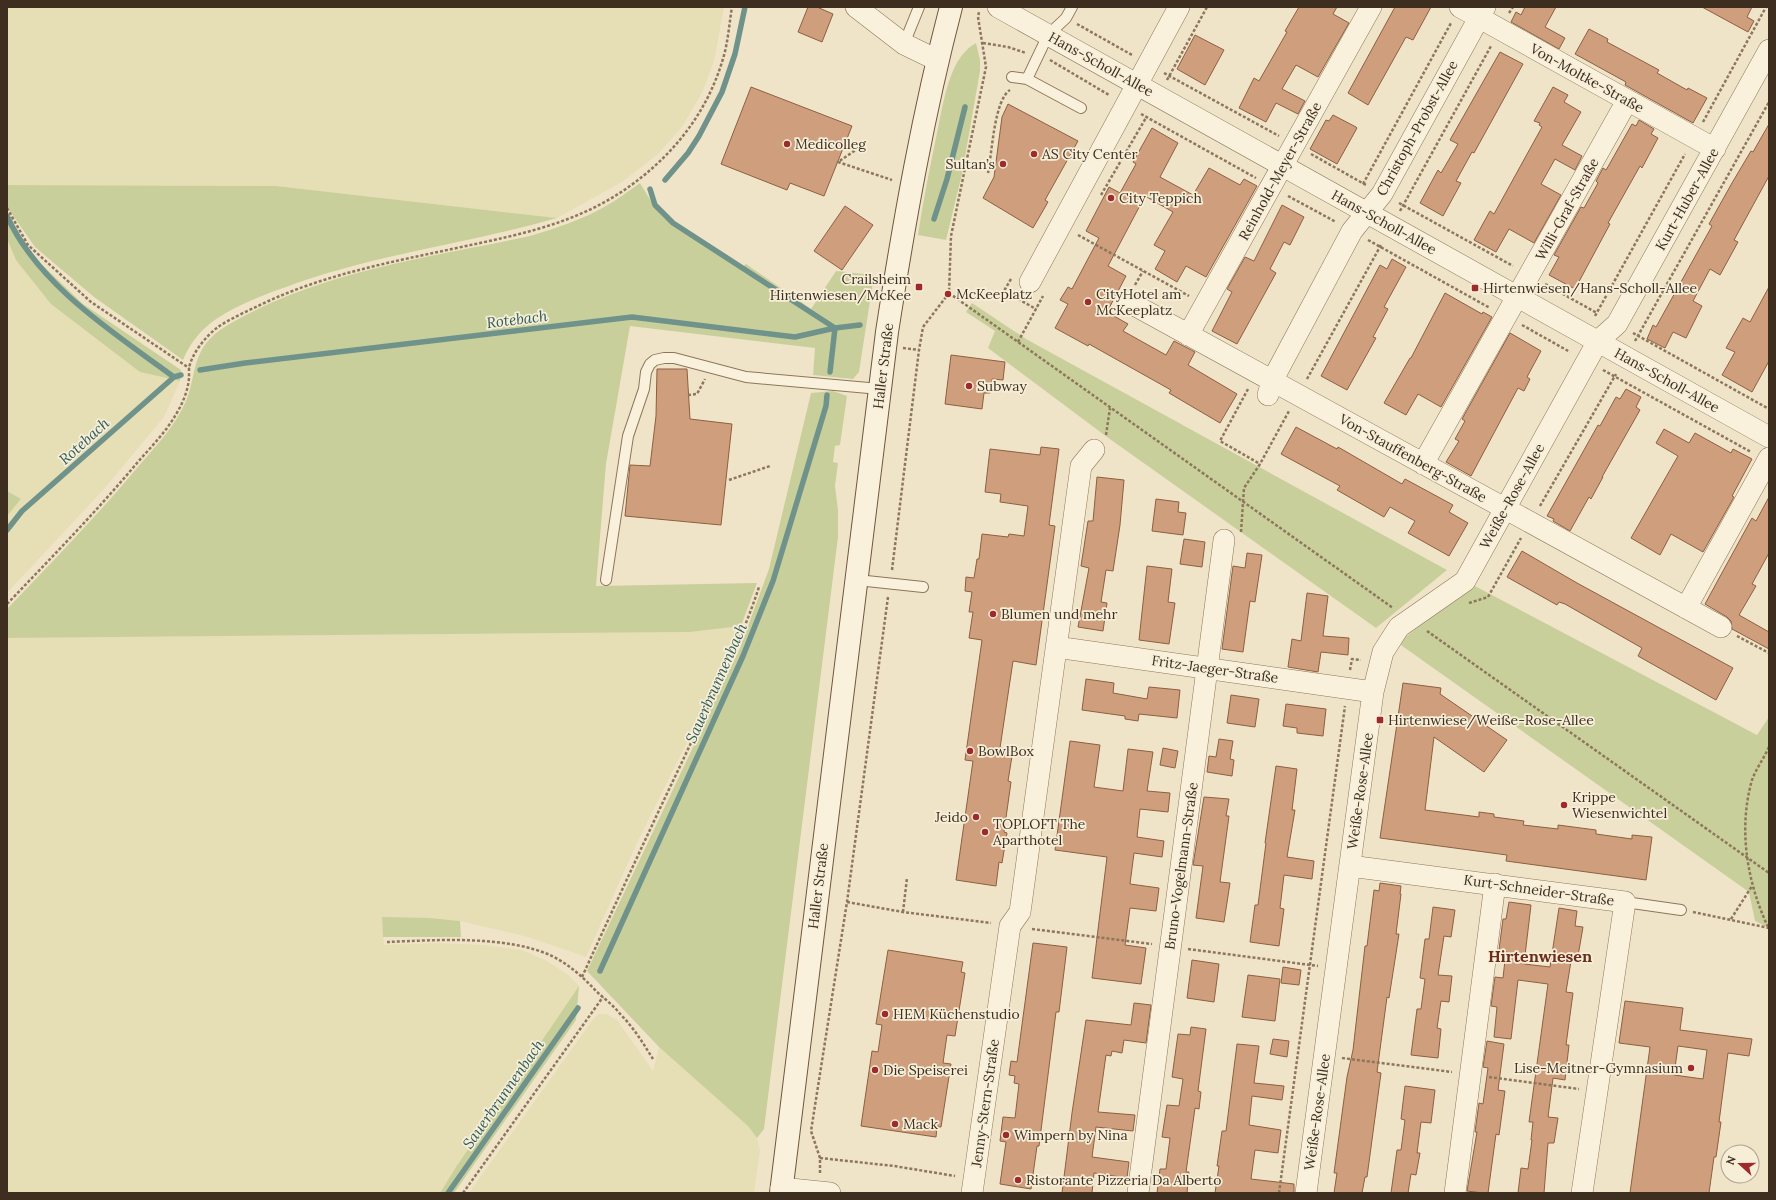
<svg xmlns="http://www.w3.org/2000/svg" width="1776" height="1200" viewBox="0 0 1776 1200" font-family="Lora,serif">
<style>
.farmland{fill:#e6deb5}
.green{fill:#c9cf9b}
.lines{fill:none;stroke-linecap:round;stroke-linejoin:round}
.stream{stroke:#6f938a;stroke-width:5.5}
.building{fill:#cf9f7d;stroke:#8d5f41;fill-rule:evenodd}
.lane-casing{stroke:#8d765c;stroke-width:12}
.street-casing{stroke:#8d765c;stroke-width:22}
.secondary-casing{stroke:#6f573f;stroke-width:24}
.path{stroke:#8d765c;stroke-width:2.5;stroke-dasharray:3 2;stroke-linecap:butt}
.lane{stroke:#faf1dc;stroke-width:10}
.street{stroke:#faf1dc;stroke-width:21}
.secondary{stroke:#faf1dc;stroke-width:22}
.poi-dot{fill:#9e2a2b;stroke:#f7eed8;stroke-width:1.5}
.labels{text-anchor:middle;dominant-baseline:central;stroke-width:3.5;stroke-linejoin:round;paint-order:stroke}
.street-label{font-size:14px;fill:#3d2e20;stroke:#f7eed8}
.poi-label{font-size:14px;fill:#3d2e20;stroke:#f7eed8;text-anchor:start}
.water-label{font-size:15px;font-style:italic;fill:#2f5d5a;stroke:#f7eed8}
.quarter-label{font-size:16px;font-weight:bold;fill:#6b2e1e;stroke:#f7eed8}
</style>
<rect width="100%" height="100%" fill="#f0e4c8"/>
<path class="farmland" d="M7,7H724L714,61L703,91L682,127L658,154L622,182L557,218L276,186L7,185Z
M7,239L16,260L140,372L180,381L164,417L104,489L7,593V516L21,499L7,491Z
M741,626L700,716L636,845L586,957L528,937L460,921L430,918H382L384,945L435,943L484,945L522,950L547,961L567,974L579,986L456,1167L440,1193H7V638L690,632Z
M599,1014H606L617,1020L653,1071L659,1047L748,1126L757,1138L760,1150L754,1193H469L594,1018Z"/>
<path class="green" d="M976,43L980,60V71L962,174L946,240L918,235C923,201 930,167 937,133C941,114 944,94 951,76C955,64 964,49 976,43Z
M640,183L655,208L662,216L672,225L740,269L746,264L811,309L836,271L874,275L859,372L853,379L813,375L815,348L630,326L606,464L596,586L757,583L741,626L690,632L7,638V609C51,563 96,517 137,468C152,450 170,432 181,411C199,381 187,354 220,330C233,321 248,314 262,307C345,268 441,255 530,236C556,228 581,220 604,207C617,200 628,191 640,183Z
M7,185L276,186L557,218C467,244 375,254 286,287C261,296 234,306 212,322C199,332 189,345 183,360L94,297L35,247L7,207Z
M7,223L34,257L83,304L181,370L180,381L140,372L51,304L16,260L7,239Z
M972,303L1026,339L1447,570L1376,628L1107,437L988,348L995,331L966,312Z
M833,391L847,396L840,445L835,446L833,462L838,463L835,486L838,510V537L764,1129L757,1138L748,1126L659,1047L587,971L740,648L769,569L811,393Z
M7,491L21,499L7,516Z
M1471,584L1757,735L1769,717V928L1755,921L1749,892L1398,643Z
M382,917L430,918L460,921L461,937H383Z
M579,986L576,1020L454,1193H440L456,1167Z"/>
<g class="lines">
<path class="stream" d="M665,180L688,153L699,136L722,92L735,54L745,7
M650,189L655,205L673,223L835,328
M7,216C39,286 114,333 174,377
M934,219L947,179L965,107
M200,370L245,363L632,317L795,337L835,328L860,325
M830,372L835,328
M7,530L22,511L174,377L181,375
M600,971L743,656L773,581L826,406L827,395
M448,1193L578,1008"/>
</g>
<path class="building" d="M808,7H817L833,14L822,42L798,32Z
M1299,7H1337L1333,14L1349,23L1318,77L1296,65L1282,89L1305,101L1298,114L1276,103L1266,122L1239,108L1254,78L1259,81L1287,32L1285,31Z
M1395,7H1431L1413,40L1406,37L1368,105L1348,93Z
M1525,7H1556L1545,27L1565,38L1559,49L1511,22L1516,12L1521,15Z
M1702,7H1752L1747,17L1754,21L1748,32Z
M1589,29L1608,39L1607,42L1659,70L1657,73L1687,90L1688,88L1707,98L1693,123L1625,85L1626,82L1575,54Z
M1195,35L1224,50L1205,85L1177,69Z
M1500,52L1523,64L1474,153L1472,152L1456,181L1461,183L1443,216L1420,203L1438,170L1441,173L1458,144L1450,140Z
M751,87L852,126L824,196L790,183L787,190L721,164Z
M1553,87L1568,95L1564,102L1581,112L1562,145L1582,156L1575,170L1555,159L1541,184L1561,195L1534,243L1509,229L1496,252L1474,240L1490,211L1494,214L1542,127L1539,125L1540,123L1534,121Z
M1008,104L1078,141L1045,200L1048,202L1033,228L983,198L994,177L1002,117Z
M1333,115L1356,127L1357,128L1337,164L1310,149L1326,120L1329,121Z
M1639,120L1654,129L1651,134L1658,138L1642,168L1640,166L1608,223L1610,224L1575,289L1549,275L1559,257L1554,255L1581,207L1584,208L1598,183L1596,181L1603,168L1606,170L1609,165L1632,124L1636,126Z
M1769,124V176L1734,240L1738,242L1720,275L1710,269L1693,301L1702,306L1686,338L1673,332L1665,348L1647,339L1653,325L1656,327L1702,244L1712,226L1709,224L1732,183L1751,151L1753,152Z
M1152,128L1178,143L1160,177L1193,195L1209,168L1240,185L1244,179L1257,186L1206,277L1186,266L1177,282L1155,269L1165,251L1154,245L1173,212L1145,196L1108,266L1126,276L1107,312L1128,324L1123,331L1166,355L1174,341L1195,352L1188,365L1237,394L1220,423L1169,393L1171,390L1089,344L1088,346L1055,328L1068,304L1060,300L1068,287L1072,289L1099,238L1086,231L1109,187L1120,193L1136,164L1133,162Z
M1282,205L1304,217L1290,245L1284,242L1270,269L1276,273L1237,344L1212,331L1232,292L1227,289L1245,257L1254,261Z
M845,206L873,225L842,270L814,251Z
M1392,259L1406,267L1384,307L1388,309L1373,337L1376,338L1347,390L1321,376L1380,265L1387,269Z
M1769,287V361L1752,392L1722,375L1735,352L1726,348L1743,318L1750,322Z
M1445,293L1482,314L1483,312L1492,317L1441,407L1418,394L1406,415L1384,403L1410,358H1411Z
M1510,333L1541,351L1527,377L1530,379L1524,391L1518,388L1471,476L1446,462L1459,441L1455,439L1465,421L1462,419Z
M951,355L1005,362L1003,380L992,379L990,393H984L982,409L945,404Z
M657,369H687L690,419L732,424L721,525L625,516L630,465L650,466L656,416Z
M1626,389L1641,397L1636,407L1640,410L1602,477H1603L1591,499L1589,497L1570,531L1553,521L1554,519L1547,516L1598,425L1600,426L1616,397L1620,399Z
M1296,427L1337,449L1338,447L1402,484L1405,479L1453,505L1449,512L1468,523L1449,556L1408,533L1415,521L1390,507L1384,517L1337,490L1340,486L1281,454Z
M1664,429L1689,443L1695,433L1731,453L1733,449L1752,459L1732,496L1734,497L1703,552L1671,534L1660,555L1631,538L1678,456L1656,443Z
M1041,447L1059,449L1049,525L1055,526L1036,665L1013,661L1000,748L1013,750L1008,781L1011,782L1004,832L1007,833L1002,863L999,862L996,886L956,880L973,761L965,760L982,640L969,638L973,612H969L972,592L965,591L966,577L974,578L977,559H979L982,534L1008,537L1009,534L1024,536L1028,506L1000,502L1001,494L985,492L990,449L1040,455Z
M1097,477L1124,480L1120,525L1113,571L1106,570L1101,602L1107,603L1103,631L1078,627L1089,568L1081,566L1088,521H1093Z
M1769,497V553L1752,584L1756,586L1739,615L1769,632V649L1732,629L1731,621L1727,617L1705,604L1752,518L1756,521Z
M1156,499L1179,502L1178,512L1186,513L1183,535L1152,531Z
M1184,539L1205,542L1202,567L1180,564Z
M1522,551L1577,583L1733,668L1716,700L1638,656L1642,648L1565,604L1559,602L1557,605L1507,577Z
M1247,553L1262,555L1255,602L1250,601L1243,652L1222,649L1233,566L1245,568Z
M1147,566L1172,569L1168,602L1175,603L1169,644L1139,640Z
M1307,593L1328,596L1323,636L1349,638L1348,655L1321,652L1318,672L1288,667L1292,639L1301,641Z
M1086,679L1114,683L1113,693L1147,699L1149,687L1180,690L1177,718L1139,714L1138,721L1125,719V716L1082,710Z
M1403,683L1441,688L1440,694L1507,740L1484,772L1434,737L1425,810L1479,817V812L1494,814V817L1524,821L1523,825L1558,829V825L1596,830V834L1632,839V835L1652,837L1646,880L1506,861L1507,855L1380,838Z
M1231,695L1259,699L1255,727L1227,723Z
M1286,704L1326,709L1323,736L1297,733V728L1283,726Z
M1219,739L1233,741L1230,759L1234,760L1232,776L1207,772L1209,756L1216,757Z
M1070,741L1100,745L1094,787L1123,791L1128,749L1153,752L1147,791L1170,793L1168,812L1140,809L1137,837L1164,841L1162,857L1134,853L1130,884L1159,888L1156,911L1130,908L1125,945L1146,948L1141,984L1092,978L1107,857L1055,850Z
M1163,748L1178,751L1175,768L1160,765Z
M1276,766L1297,769L1292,810H1295L1287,857L1314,861L1312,879L1284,875L1280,908L1284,909L1279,946L1250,942L1255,905H1258L1266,843H1265Z
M1204,797L1229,799L1226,816H1229L1220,882L1230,883L1224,922L1196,918L1203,866L1193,865Z
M1380,883L1401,886L1400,894H1401L1396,934H1399L1389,998L1387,997L1377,1072L1381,1073L1367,1177H1365L1362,1193H1334L1337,1173H1334L1347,1077L1353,1050L1365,946H1367L1374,890L1379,891Z
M1509,902L1531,905L1524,964L1550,967L1559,908L1577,911L1575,926L1583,927L1578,956L1572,955L1566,992L1573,993L1566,1045H1569L1565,1080L1553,1078L1548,1117L1558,1118L1554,1143H1548L1544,1193H1518L1521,1168L1528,1169L1532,1140H1531L1533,1122H1529L1548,984L1518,980L1511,1039L1494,1037L1497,1007L1491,1006L1495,977L1503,978L1506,951L1499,950L1503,919H1506Z
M1433,907L1455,910L1451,937L1444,936L1438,975L1452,976L1449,1002L1441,1001L1437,1028L1441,1029L1438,1058L1411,1055L1417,1009H1421L1425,979L1420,978L1425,939H1429Z
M1033,943L1067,947L1059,1012H1056L1039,1146H1037L1031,1189L1000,1184L1006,1142L1000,1141L1003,1117L1015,1118L1019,1084L1014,1083L1015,1076L1009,1075L1011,1061L1017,1062Z
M888,950L963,962L961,972L965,973L955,1036L947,1035L943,1063L951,1064L941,1127H937L936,1137L861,1126L872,1051L878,1052L882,1025L876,1024Z
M1192,960L1219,964L1214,1002L1187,998Z
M1283,967L1301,970L1299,985L1281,983Z
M1248,975L1280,979L1275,1021L1242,1017Z
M1625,1001L1683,1008L1680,1030L1752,1039L1749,1056L1728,1053L1719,1122H1721L1716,1157H1714L1709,1193H1630L1650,1047L1619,1043ZM1678,1046L1707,1050L1703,1079L1674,1075Z
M1134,1003L1151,1005L1146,1043L1124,1040L1122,1053L1112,1051L1111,1056L1106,1055L1098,1112L1135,1115L1133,1131L1096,1127L1092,1157L1129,1162L1127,1178L1094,1173L1092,1193H1062L1072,1113L1086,1020L1131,1025Z
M1191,1027L1206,1029L1198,1091L1201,1092L1199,1109L1195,1108L1186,1172H1189L1187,1193H1157L1160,1169H1166L1170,1138L1162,1137L1167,1105L1179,1106L1183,1079L1172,1077L1178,1034L1190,1035Z
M1273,1039L1289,1041L1287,1057L1270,1054Z
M1487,1041L1504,1044L1498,1090L1505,1091L1499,1135L1496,1134L1488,1193H1483L1467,1191L1477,1132H1475L1479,1103L1483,1104L1488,1068L1483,1067Z
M1237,1044L1259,1046L1254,1083L1284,1086L1282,1100L1252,1096L1249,1125L1281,1130L1278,1153L1255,1150L1251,1179L1294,1184V1193H1215L1219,1166H1217L1222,1131H1226Z
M1405,1086L1435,1090L1431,1123L1421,1122L1417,1153H1420L1416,1175L1411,1174L1408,1193H1391L1397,1150H1401L1405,1120L1401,1119Z"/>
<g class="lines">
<defs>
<path id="lane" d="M1072,7L1066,18L1048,35L1027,79L1081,108
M904,44L919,7
M1012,77L1027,79
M606,580L628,436L644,389L646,372L650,364L655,360L664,358H674L746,377L880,389
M857,580L923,587
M1625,902L1681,910"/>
<path id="street" d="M856,7L904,44L937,60
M998,7L1769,437
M1460,7L1715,149
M1030,282L1179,7
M1127,301L1721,627
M1188,335L1371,7
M1268,395L1272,381L1352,231L1382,194L1485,7
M1423,464L1627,101
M1686,608L1769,458
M1056,647L1373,692
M1350,866L1625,902L1582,1193
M781,1188L830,1193
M972,1193L1010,926L1020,912L1081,466L1094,450
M1138,1193L1224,540
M1306,1193L1373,692L1383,652L1399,627L1465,581L1598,341L1617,324L1769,50
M1455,1193L1495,884"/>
<path id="secondary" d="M781,1193L887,332C904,223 923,114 951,7"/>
</defs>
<use href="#lane" class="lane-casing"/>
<use href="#street" class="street-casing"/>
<use href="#secondary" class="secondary-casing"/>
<path class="path" d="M1509,13L1513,7
M1077,24L1132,55
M983,43L1008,47L1026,53
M1050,60L1109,95
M1164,73L1279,136
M1167,80L1207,7
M1141,114L1256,178
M1703,122L1766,7
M863,145L838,162L892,180
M1311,154L1366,185
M988,173C992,154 994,100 1010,90
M1363,184L1451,23
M1101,195L1147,116
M1288,196L1336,222
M1399,203L1513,266
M7,208L28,245L91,302L189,368
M1400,211L1491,46
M1078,235L1189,296
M1368,240L1490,308
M1011,279L1004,291L1036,309
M1545,284L1597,313
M1135,285L1143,271
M949,293L1393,608
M1595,316L1685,154
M1522,325L1570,352
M1633,333L1769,409
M1635,341L1769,102
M1018,342L1043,296
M903,348L919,350
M1603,370L1751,452
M1307,379L1381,245
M1248,389L1220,441L1260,464
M688,395L697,394L705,379
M1106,435L1110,408
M729,480L770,466
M1540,506L1616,374
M1241,532L1244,488L1260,464L1289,411
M892,570L919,350L923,327L949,293L951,236L986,67L978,17L979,12
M1469,603L1488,597L1521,538
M7,604C51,558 96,512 137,463C150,448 165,433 175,416C182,405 188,391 189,378C189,377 189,369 189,368C192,353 206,336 218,327C230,319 245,312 258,306C319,276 386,263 452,249C531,232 596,221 658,163C688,135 710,101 722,62C728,44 729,25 732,7
M1427,631L1769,873
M1737,636L1769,653
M1350,670L1352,659L1361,660
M847,902L903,912L991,923
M903,912L907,878
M1693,912L1769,928
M1731,919L1752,886
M1768,927C1747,882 1738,829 1752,780C1756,769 1764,758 1769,747
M1032,929L1152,944
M387,942C437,940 507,935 552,956C570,965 584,978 597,992C605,999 614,1006 621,1015C634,1028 643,1043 653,1059
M1188,949L1318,966
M582,977C615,905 648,833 682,762C709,704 739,648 759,587
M1342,1058L1452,1072
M1489,1077L1579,1089
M820,1158L894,1166L955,1176
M820,1173V1158L811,1131L847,902L888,597
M463,1193L603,997
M1279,1193L1345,706"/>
<use href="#lane" class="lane"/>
<use href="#street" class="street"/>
<use href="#secondary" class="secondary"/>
</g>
<g class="poi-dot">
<circle cx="787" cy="144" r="4"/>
<circle cx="1034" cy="154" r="4"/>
<circle cx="1003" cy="164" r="4"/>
<circle cx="1111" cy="198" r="4"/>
<rect x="915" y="283" width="8" height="8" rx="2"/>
<rect x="1471" y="284" width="8" height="8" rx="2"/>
<circle cx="948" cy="294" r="4"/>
<circle cx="1088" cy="302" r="4"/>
<circle cx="969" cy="386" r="4"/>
<circle cx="993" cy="614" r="4"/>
<rect x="1376" y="716" width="8" height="8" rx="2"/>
<circle cx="970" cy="751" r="4"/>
<circle cx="1564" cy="805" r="4"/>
<circle cx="976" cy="817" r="4"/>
<circle cx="985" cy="832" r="4"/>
<circle cx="885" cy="1014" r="4"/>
<circle cx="1691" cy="1068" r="4"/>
<circle cx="875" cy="1070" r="4"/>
<circle cx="895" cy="1124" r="4"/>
<circle cx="1006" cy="1135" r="4"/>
<circle cx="1018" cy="1180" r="4"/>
</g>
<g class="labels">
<g class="street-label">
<text transform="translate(1101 64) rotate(29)">Hans-Scholl-Allee</text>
<text transform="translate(1587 78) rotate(29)">Von-Moltke-Straße</text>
<text transform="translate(1417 128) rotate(-61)">Christoph-Probst-Allee</text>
<text transform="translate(1280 171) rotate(-61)">Reinhold-Meyer-Straße</text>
<text transform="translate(1687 199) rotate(-61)">Kurt-Huber-Allee</text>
<text transform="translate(1567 209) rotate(-61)">Willi-Graf-Straße</text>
<text transform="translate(1384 222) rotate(29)">Hans-Scholl-Allee</text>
<text transform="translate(883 366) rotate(-83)">Haller Straße</text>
<text transform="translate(1667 380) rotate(29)">Hans-Scholl-Allee</text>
<text transform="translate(1413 458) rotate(29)">Von-Stauffenberg-Straße</text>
<text transform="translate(1512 496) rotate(-61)">Weiße-Rose-Allee</text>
<text transform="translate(1215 669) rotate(8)">Fritz-Jaeger-Straße</text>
<text transform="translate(1360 791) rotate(-82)">Weiße-Rose-Allee</text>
<text transform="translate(1181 866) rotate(-82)">Bruno-Vogelmann-Straße</text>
<text transform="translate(818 886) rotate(-83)">Haller Straße</text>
<text transform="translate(1539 890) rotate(8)">Kurt-Schneider-Straße</text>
<text transform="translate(985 1103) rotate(-82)">Jenny-Stern-Straße</text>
<text transform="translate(1317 1112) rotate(-82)">Weiße-Rose-Allee</text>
</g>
<g class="poi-label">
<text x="795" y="144">Medicolleg</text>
<text x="1042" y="154">AS City Center</text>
<text x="995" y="164" text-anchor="end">Sultan’s</text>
<text x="1119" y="198">City Teppich</text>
<text x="911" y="279" text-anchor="end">Crailsheim<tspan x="911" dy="16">Hirtenwiesen/McKee</tspan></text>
<text x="1483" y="288">Hirtenwiesen/Hans-Scholl-Allee</text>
<text x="956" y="294">McKeeplatz</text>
<text x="1096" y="294">CityHotel am<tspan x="1096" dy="16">McKeeplatz</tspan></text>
<text x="977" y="386">Subway</text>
<text x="1001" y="614">Blumen und mehr</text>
<text x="1388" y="720">Hirtenwiese/Weiße-Rose-Allee</text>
<text x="978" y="751">BowlBox</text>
<text x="1572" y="797">Krippe<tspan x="1572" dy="16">Wiesenwichtel</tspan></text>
<text x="968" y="817" text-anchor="end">Jeido</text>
<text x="993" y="824">TOPLOFT The<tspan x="993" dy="16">Aparthotel</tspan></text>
<text x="893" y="1014">HEM Küchenstudio</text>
<text x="1683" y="1068" text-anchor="end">Lise-Meitner-Gymnasium</text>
<text x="883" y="1070">Die Speiserei</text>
<text x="903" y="1124">Mack</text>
<text x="1014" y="1135">Wimpern by Nina</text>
<text x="1026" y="1180">Ristorante Pizzeria Da Alberto</text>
</g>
<g class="water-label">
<text transform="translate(517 319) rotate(-7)">Rotebach</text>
<text transform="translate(84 441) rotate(-42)">Rotebach</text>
<text transform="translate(716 683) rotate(-66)">Sauerbrunnenbach</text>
<text transform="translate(503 1094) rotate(-55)">Sauerbrunnenbach</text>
</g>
<g class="quarter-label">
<text x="1540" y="956">Hirtenwiesen</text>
</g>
</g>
<rect width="1776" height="1200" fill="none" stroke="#3d2e20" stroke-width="16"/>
<g transform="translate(1740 1164) rotate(291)"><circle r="19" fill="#f7eed8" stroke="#ada18e"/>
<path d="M0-3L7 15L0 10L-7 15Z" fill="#9e2a2b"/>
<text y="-6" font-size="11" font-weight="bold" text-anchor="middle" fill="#3d2e20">N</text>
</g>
</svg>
